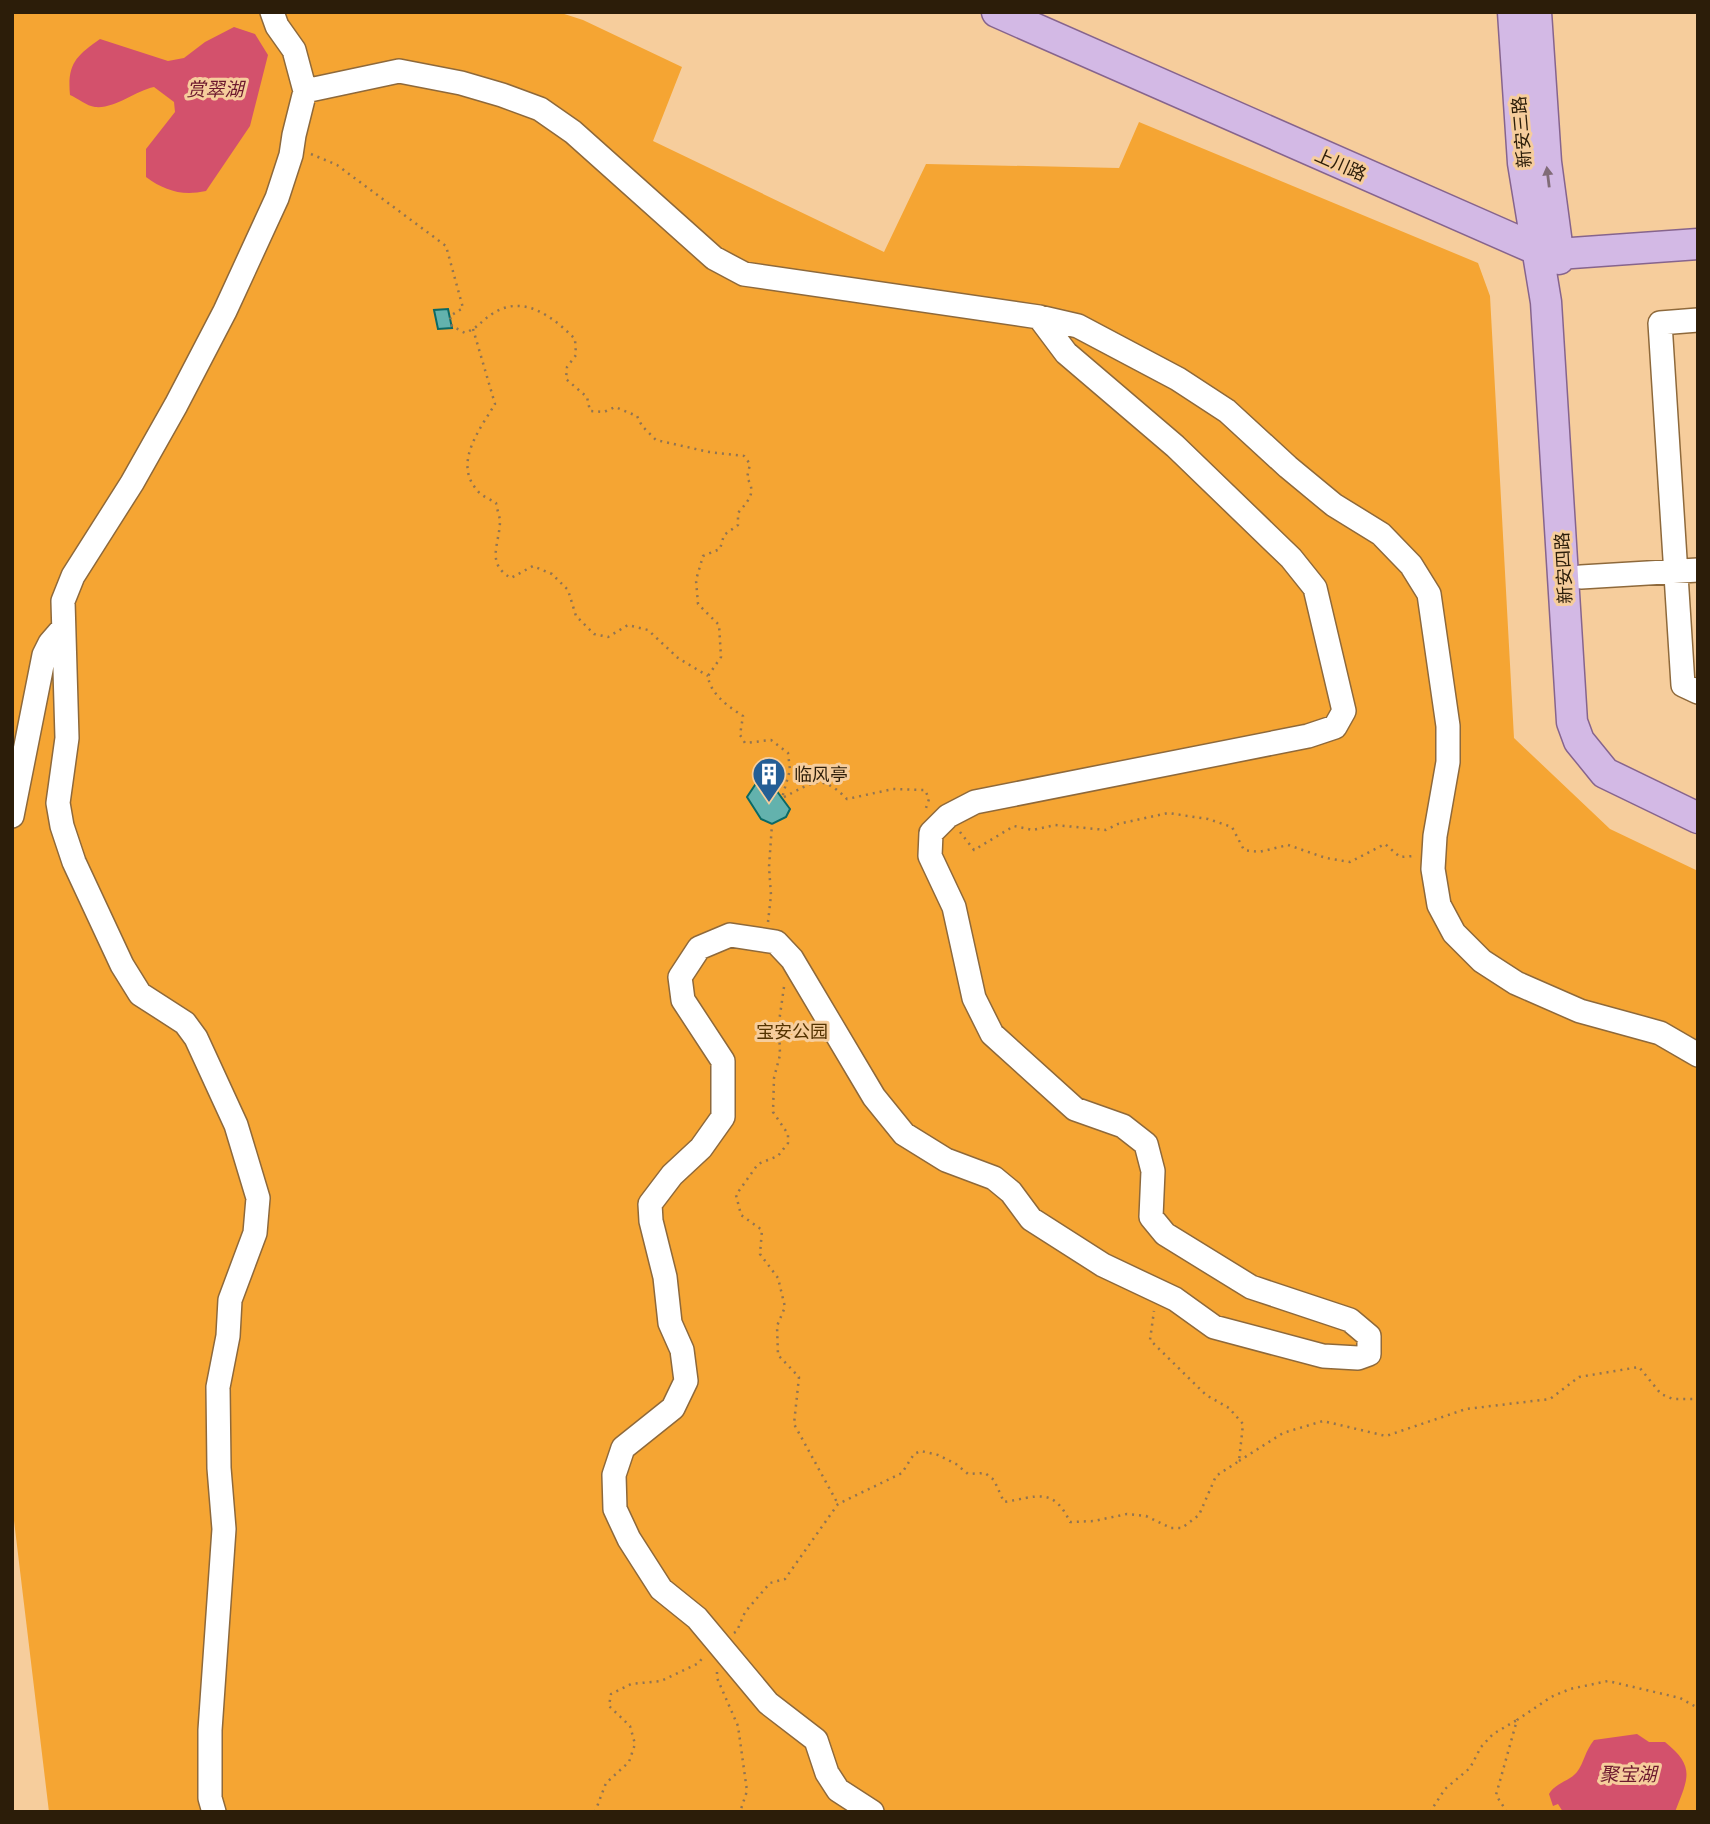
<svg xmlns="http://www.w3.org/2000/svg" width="1710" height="1824" viewBox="0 0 1710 1824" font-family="'Open Sans','Noto Sans SC',sans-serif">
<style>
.green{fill:#f5a533}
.water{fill:#d3516c}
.building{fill:#63b2ad;stroke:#0b6965;stroke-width:2}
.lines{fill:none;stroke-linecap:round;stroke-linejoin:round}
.minor-casing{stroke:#8e693b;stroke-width:26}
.major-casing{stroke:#86648d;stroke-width:33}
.path{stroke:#907452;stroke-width:2.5;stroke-dasharray:2 5;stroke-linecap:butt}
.minor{stroke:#fff;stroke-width:23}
.major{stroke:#d3b9e5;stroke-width:30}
.oneway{fill:#806b77}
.labels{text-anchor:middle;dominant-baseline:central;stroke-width:6;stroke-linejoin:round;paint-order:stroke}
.street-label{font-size:18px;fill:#2c1d09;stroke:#f6cd9c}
.poi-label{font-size:18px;fill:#2c1d09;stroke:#f6cd9c;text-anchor:start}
.park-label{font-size:18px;fill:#543300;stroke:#f6cd9c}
.water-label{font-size:19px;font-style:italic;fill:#6c182e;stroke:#f6cd9c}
</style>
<rect width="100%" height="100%" fill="#f6cd9c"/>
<path class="green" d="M12,12H558L583,20L682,67L653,141L884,252L926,164L1119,168L1139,122L1478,263L1490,296L1514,738L1610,829L1698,871V1812H49L12,1504Z"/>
<path class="water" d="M234,27L255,34L268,55L250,126L206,191C182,196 165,191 146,177V149L175,112L174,102L154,87C135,91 115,109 95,107C87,106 77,98 70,95C67,64 76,56 100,39L168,61L184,58L205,42Z
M1637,1734L1649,1742H1665C1696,1767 1688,1778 1675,1812H1563L1558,1804L1553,1806L1549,1794C1555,1783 1570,1781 1577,1772C1584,1763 1585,1751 1594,1740Z"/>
<path class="building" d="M448,309L452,328L438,329L434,310Z
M757,782L776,790L790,809L786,817L772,824L761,819L747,797Z"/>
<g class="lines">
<defs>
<path id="minor" d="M305,91L399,71L461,83L502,95L540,109L573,132L714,258L744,274L1039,317L1078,326L1178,379L1227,411L1288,467L1334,505L1381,534L1411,565L1429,594L1448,726V762L1435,836L1433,869L1439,905L1454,933L1482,961L1516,983L1580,1011L1660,1033L1698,1055
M1698,320L1660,323L1683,685L1698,692
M1581,577L1698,570
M12,816L44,655L50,643L63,628
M214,1812L210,1798V1730L224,1529L219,1468L218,1387L228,1336L230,1300L255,1233L258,1198L236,1125L196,1038L185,1023L140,994L122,965L74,862L62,826L58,803L67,738L63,601L73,576L132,483L176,405L225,311L277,198L291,155L294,135L305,91L294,50L277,26L272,12
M872,1812L838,1790L827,1773L816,1740L768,1703L697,1618L661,1589L629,1539L615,1509L614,1475L623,1448L673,1408L686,1381L682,1350L670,1323L665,1277L651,1221L650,1204L672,1175L701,1148L723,1117V1061L683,1000L680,977L699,948L730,935L776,942L792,959L874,1097L904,1134L946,1160L994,1178L1011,1192L1031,1219L1103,1265L1175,1299L1214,1327L1323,1356L1358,1358L1369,1354V1336L1350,1320L1251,1287L1165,1234L1151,1217L1153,1171L1146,1144L1123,1126L1075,1109L992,1034L974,998L954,907L930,856L931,833L948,816L975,802L1308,736L1335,727L1344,711L1315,588L1291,558L1175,446L1066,353L1039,317"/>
<path id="major" d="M997,12L1538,250L1558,254L1698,244
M1513,12L1523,163L1546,302L1572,722L1579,741L1605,773L1698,818
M1536,12L1546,162L1559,259"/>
</defs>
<use href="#minor" class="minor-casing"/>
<use href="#major" class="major-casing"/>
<path class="path" d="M311,154L337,165L446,246L463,308L450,316L452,326L465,333C480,326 480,322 492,314C523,293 553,317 575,339L576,355L567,367L566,379L587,397L590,411L604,412L615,407L637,416L642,426L656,440L709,452L744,456L750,464L747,478C757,493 748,501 738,513V525L724,535L720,549L703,556L696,580L698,604L719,625L721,657L708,676C710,694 729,707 743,716L740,735L745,743L771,740L788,753L790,770L782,798C813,783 820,772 847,799L893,789L925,790L929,799L926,808
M473,329L495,404C480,429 453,463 477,490C481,496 490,499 496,503C497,509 499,515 500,520C500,544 485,563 511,578L533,566L552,574L568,590L576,616L594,634L608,637L628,625L648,630L678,658L708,676
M960,832L974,850L1014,826L1033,830L1055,825L1106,830L1118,824L1168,813L1208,819L1232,827L1244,850L1259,852L1288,845L1326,858L1350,862L1385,844L1400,857L1413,856
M768,922L771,895L769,867L772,824
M784,987L779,1022L780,1055L774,1078L773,1112L788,1134V1143L778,1156L758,1164L736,1195L741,1215L762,1230L760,1254L778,1278L785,1307L777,1326L778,1355L799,1377L794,1424L838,1504
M1239,1461L1283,1433L1323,1421L1386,1436L1466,1409L1550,1399L1579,1377L1639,1367L1661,1394L1673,1399H1698
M734,1633L737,1631L745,1612L770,1583L785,1579L838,1504L902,1473L914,1454L921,1451L938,1455L956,1464L968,1474L985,1473L994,1480L1004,1502C1037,1497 1053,1486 1070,1522L1094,1521L1127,1514L1146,1516L1171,1528H1182L1199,1515L1216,1476L1239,1461L1243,1424L1229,1408L1206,1395L1150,1340L1154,1311
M717,1672V1678L738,1726L747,1791L740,1812
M595,1812L606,1783L629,1762L635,1744L630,1726L609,1706L611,1694L631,1684L661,1681L699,1663L704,1655
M1430,1812L1445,1789L1470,1768L1481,1747L1493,1734L1517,1720
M1507,1812L1496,1795L1517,1720L1551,1697L1570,1689L1608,1681L1680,1698L1698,1708"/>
<use href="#minor" class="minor"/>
<use href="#major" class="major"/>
</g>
<defs><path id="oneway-solid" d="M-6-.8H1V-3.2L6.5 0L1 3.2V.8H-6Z" transform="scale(1.75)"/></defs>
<use class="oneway" href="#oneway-solid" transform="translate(1548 177) rotate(-97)"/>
<defs>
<symbol id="building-pin" viewBox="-11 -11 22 30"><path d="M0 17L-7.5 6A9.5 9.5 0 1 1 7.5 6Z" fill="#245e95" stroke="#f6cd9c"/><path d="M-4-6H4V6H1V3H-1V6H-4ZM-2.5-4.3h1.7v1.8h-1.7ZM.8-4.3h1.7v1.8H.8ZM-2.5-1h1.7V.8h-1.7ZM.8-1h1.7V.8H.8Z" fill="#fff"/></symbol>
</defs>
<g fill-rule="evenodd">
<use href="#building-pin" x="750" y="755" width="38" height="52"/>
</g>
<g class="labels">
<g class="street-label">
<text transform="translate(1521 132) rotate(-95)">新安三路</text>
<text transform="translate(1341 164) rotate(24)">上川路</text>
<text transform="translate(1563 568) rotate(-93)">新安四路</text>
</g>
<g class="poi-label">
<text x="794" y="774">临风亭</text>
</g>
<g class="park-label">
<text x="792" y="1031">宝安公园</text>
</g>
<g class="water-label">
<text x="215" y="89">赏翠湖</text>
<text x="1628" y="1774">聚宝湖</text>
</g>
</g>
<rect width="1710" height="1824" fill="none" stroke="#2c1d09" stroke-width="28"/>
</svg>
